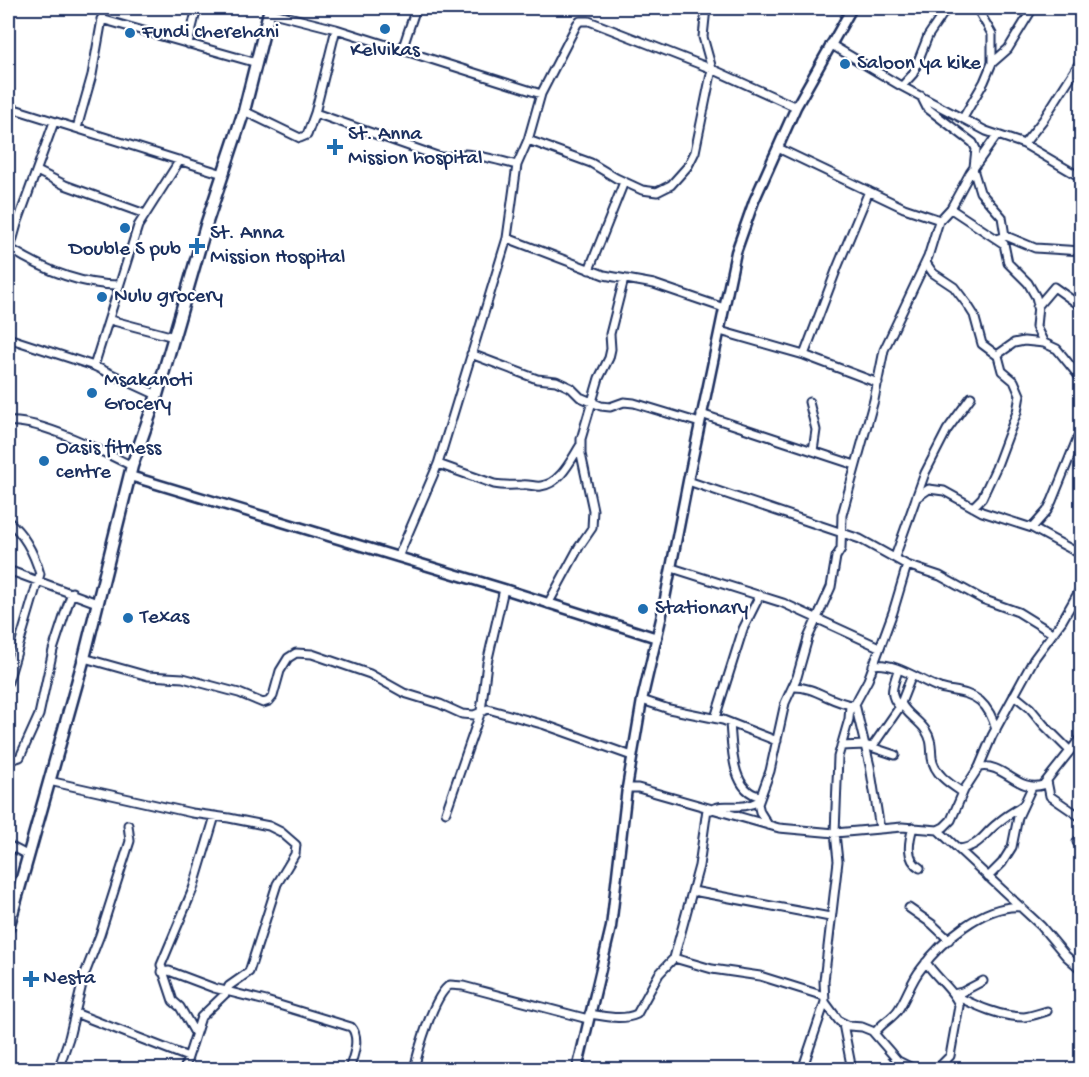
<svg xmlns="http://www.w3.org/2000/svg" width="1089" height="1077" viewBox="0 0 1089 1077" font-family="'Gochi Hand',sans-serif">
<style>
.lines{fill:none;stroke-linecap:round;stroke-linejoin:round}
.minor-casing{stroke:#1b2f5e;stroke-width:11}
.tertiary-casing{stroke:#1b2f5e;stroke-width:13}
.trunk-casing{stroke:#1b2f5e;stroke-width:15}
.minor{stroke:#fff;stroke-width:7}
.tertiary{stroke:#fff;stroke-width:8}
.trunk{stroke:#fff;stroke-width:10}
.poi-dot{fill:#1f6fb2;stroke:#fff;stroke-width:2}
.labels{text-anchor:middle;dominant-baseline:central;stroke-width:4.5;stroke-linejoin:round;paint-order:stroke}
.poi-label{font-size:21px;fill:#1b2f5e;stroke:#fff;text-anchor:start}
</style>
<rect width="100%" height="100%" fill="#fff"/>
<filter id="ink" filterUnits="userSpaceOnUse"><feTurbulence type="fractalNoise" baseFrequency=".0167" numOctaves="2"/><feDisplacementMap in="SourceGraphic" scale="12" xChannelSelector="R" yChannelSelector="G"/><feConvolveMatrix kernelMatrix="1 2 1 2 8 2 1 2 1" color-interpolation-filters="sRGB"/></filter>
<g filter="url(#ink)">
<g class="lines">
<defs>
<path id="minor" d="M269,12L336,29L541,94
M101,19L257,63
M188,44L197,8
M830,44L901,86L986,131L1024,144L1082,178
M402,50L416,8
M992,63L1008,49L1033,8
M902,86L913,74L928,36L947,8
M921,96L927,108L973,143L976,149L974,167
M8,107L223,174
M244,111L300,138L307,135L315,113L336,29
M315,113L440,157C449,158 456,154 464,154C482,155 500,161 517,165
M963,118L984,82L992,63V34L977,8
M77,128L92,75L104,8
M528,140L591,163L616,178L642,190L657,192L671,185L688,166L695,152L712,69L703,37L706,8
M1024,144L1043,120L1082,59
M778,148L904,208L940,220
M973,169L980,192L1002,217L1005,236
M37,171L65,185L145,214
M951,209L1004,244L1008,263L1028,283L1036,297L1038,305L1036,327L1044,343
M507,238L604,275L654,284L724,308
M997,239L1006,236L1035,248L1082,251
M9,248C42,269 79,285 119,285
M8,256L17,224L54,122
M926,263L933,273L954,287L967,304L974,315L982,344L998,356L1002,371L1014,381L1020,395L1017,412L996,468L982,498L973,507
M589,270L624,182
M1037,307L1054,287L1082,307
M110,320L174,337
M720,331L804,355L878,383
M8,338L94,366L157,395
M471,354L537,379L556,381L571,388L580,397L601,406L610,407L624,402L634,403L700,423
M804,355L837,268L869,191
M997,355L1014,343L1024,341L1044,343L1057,349L1082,380
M94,366L138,226L180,160
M809,402L816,430L813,451
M701,414L855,465
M8,422C37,418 104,452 132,466
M438,464L494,484C504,486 513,485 522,485C529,484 535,487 541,486C560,484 571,460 580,446
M688,481L860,539L907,565L940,576L982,599L1018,612L1052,633
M916,498L929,489L944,491L982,512L1032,528L1082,555
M8,521C25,535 34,553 40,574L8,682
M1032,528L1047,511L1052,501L1082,427
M398,557L438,464L507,238L517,165L528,140L541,94L577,24L580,21H589L712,69L796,107
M895,557L925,473L947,430L971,397
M672,568L783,603L879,647
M8,570L97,603
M548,604L579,547L592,528L593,510L581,454V439L599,378L609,358L611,349L610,334L624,279
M84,658L148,676L183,678L239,693L263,703L269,701L273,696L280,671L288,658L296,653L312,654L370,674L404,693L440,704L462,714L474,715L488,709L545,725L632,756
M873,665C894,661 920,681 940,688C954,692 967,691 980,701C989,709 993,718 996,730
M898,670C894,685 887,694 900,707
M793,687C815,686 831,703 853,705
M1014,695L1030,708L1044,725L1069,750
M642,700L669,709L723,720L777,741
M901,703C907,715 919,720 926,731C932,740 931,747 932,758C934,774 950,784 962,792
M715,718L743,629L760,595
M730,723C732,744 731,792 760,796
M841,746L865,745L895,755
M872,747L899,708L912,675
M8,761L20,757L39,715L53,650L72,592
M979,767L992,736L1034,659L1062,621L1082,586
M49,781L192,813L229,818L269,826L281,832L296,845L295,854L277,884L249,972L229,986L225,994L201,1017L184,1070
M1047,781L1050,796L1082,818
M627,788H638L779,828L835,833L902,827L938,830L944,827L951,820L964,790L979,767C1003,762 1018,793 1043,785L1082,736
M711,810C724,801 739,812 759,801
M446,812L481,711L487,663L504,589
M768,825L760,812L758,804L770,771L785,703L797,677L808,638L831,587L836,557L841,549L842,515L874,400L884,350L928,257L939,221L951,208L970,173L997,135
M913,827C909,841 905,859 920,868
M880,829L870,766L855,704L868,680L893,612L907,565
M938,830L1041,926L1066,956L1082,970
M1077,842L1082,836
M8,845L29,856
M959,849C981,846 982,835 998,823C1005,816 1014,812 1022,806
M988,877L1002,863L1012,847L1018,817L1032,787
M693,891L830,917
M909,908L932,924L949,940
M674,958L712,969L760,976L824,996
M926,962C934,976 957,993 959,1006L950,1056L936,1070
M162,972L169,971L214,988L266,1001L351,1027C361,1038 353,1057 349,1070
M953,994L962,992L983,981
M956,996C977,1006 1000,1017 1024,1017C1032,1016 1040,1013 1047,1011
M825,1002L839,1021L849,1026L862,1027L872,1031L898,1061L916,1070
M75,1013L188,1057
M589,1014C605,1016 622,1021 637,1014L659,974L674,958L699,866L707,809
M843,1024L852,1070
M195,1033L180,1007L173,1001L161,965L193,889L215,816
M875,1033C881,1023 892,1019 898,1010C907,997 911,981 921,969C941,941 984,904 1021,907
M58,1070L69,1038L84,976L100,935L130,841L128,825
M414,1070C418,1051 434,994 450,985L463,986L588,1019
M802,1070L825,1002L824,981L838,861L835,833L838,757L849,719L850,705"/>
<path id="tertiary" d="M130,476L504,589L657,638
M577,1070L611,927L627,788L642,700L661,619L688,481L736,252L754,201L796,107L852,8"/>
<path id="trunk" d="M8,928L84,658L132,466L157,395L207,222L244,111L270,8"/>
</defs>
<use href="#minor" class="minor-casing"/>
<use href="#tertiary" class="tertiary-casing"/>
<use href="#trunk" class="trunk-casing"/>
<use href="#minor" class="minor"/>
<use href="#tertiary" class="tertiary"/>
<use href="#trunk" class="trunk"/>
</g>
</g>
<g class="poi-dot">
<circle cx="385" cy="29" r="6"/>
<circle cx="130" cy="33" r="6"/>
<circle cx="845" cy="64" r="6"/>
<path d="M332 138h6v6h6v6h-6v6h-6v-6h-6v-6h6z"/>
<circle cx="125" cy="228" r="6"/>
<path d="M194 237h6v6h6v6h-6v6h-6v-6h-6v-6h6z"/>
<circle cx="102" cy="297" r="6"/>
<circle cx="92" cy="393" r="6"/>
<circle cx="44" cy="461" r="6"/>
<circle cx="643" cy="609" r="6"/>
<circle cx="128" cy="618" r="6"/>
<path d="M28 970h6v6h6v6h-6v6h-6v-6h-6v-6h6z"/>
</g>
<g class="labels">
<g class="poi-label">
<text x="142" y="33">Fundi cherehani</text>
<text x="385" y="51" text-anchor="middle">Kelvikas</text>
<text x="857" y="64">Saloon ya kike</text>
<text x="348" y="135">St. Anna<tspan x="348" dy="24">Mission hospital</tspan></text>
<text x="210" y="234">St. Anna<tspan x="210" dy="24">Mission Hospital</tspan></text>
<text x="125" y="250" text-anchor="middle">Double S pub</text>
<text x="114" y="297">Nulu grocery</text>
<text x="104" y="381">Msakanoti<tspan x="104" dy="24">Grocery</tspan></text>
<text x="56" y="449">Oasis fitness<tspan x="56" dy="24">centre</tspan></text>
<text x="655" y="609">Stationary</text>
<text x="140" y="618">Texas</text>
<text x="43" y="979">Nesta</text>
</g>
</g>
<rect width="1089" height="1077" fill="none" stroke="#fff" stroke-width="30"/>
<rect x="15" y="15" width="1059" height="1047" fill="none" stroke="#1b2f5e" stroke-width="2" filter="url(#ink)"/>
</svg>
